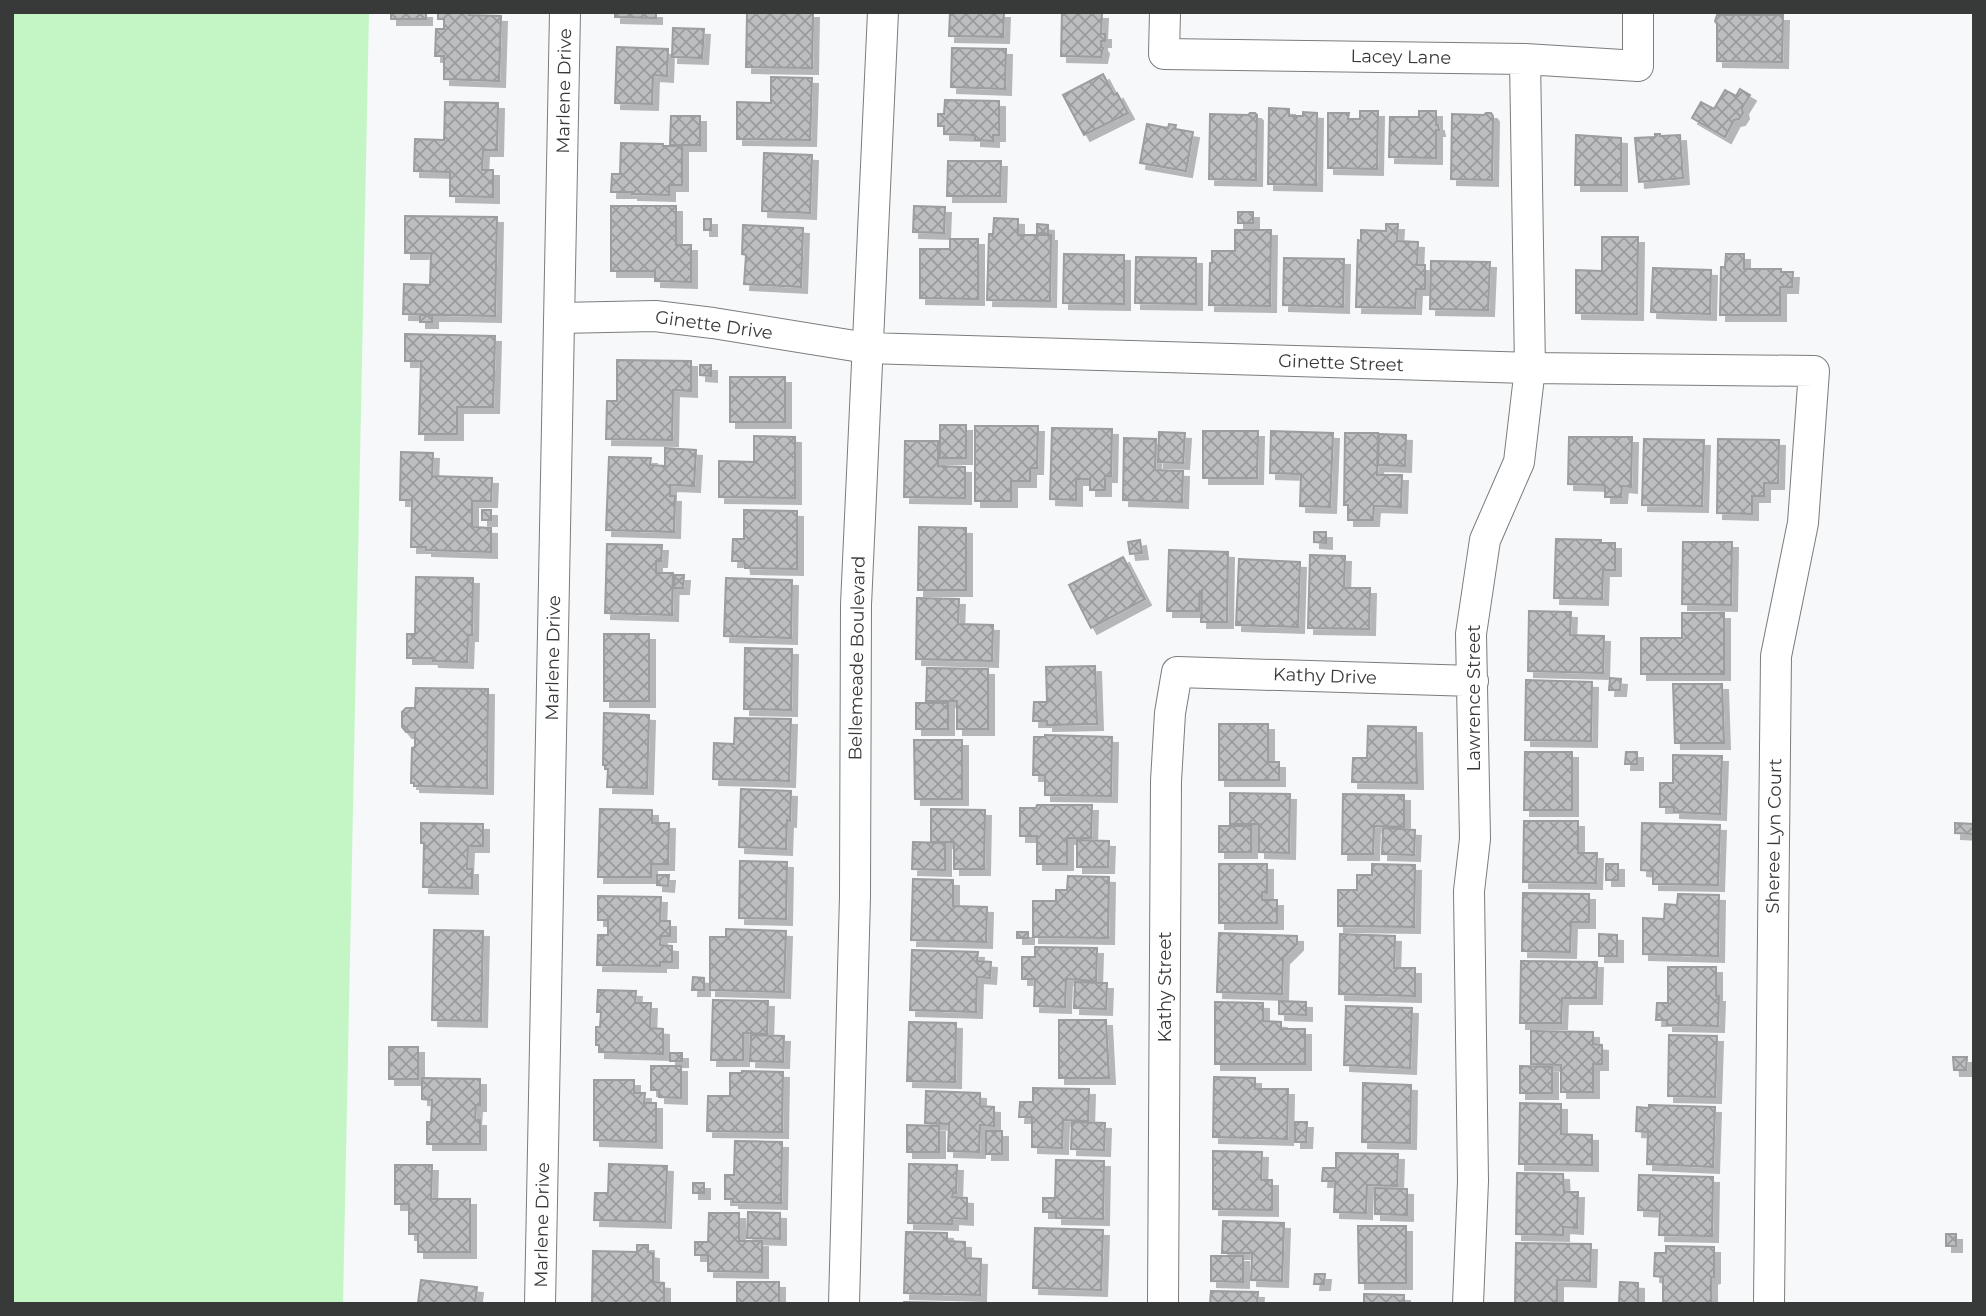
<svg xmlns="http://www.w3.org/2000/svg" width="1986" height="1316" viewBox="0 0 1986 1316" font-family="Montserrat,sans-serif">
<style>
.green{fill:#c3f5c5}
.building{fill:url(#building-cross-hatch);stroke:#9b9d9e;stroke-width:2;filter:url(#shadow)}
.lines{fill:none;stroke-linecap:round;stroke-linejoin:round}
.minor-casing{stroke:#7a7c7d;stroke-width:32}
.minor{stroke:#fff;stroke-width:30}
.labels{text-anchor:middle;dominant-baseline:central;stroke-width:5;stroke-linejoin:round;paint-order:stroke}
.street-label{font-size:18px;fill:#383939;stroke:#fff}
</style>
<defs>
<pattern id="building-cross-hatch" width="8" height="8" patternUnits="userSpaceOnUse" patternTransform="scale(1.75)"><rect width="8" height="8" fill="#bcbebf"/><path d="M0 0l8 8M0 8l8-8" fill="none" stroke="#9a9b9c"/></pattern>
<filter id="shadow"><feDropShadow dx="6" dy="6" stdDeviation="0" flood-color="#0004"/></filter>
</defs>
<rect width="100%" height="100%" fill="#f6f8fa"/>
<path class="green" d="M12,12H369L343,1304H12Z"/>
<path class="building" d="M391,12H426V19H391Z
M438,12H469V15L501,16L499,81L444,79V56H435L436,29H444V19H438Z
M615,12H656V18L615,17Z
M747,12H813L812,68L746,67Z
M950,12H1004L1003,37L949,36Z
M1062,12L1102,13L1101,34H1105V41H1101V45L1103,48L1101,57L1061,56Z
M1717,15H1783L1782,62L1717,61V24L1715,21Z
M673,28L704,29L702,58L672,57Z
M617,47L668,49L667,76L653,75L652,104L615,103Z
M952,48L1006,49L1005,89L951,87Z
M1103,74L1114,95L1117,93L1128,113L1084,135L1063,95Z
M771,77L812,78L810,140L737,139V102L771,103Z
M1740,89L1750,95L1742,108L1743,113L1739,119L1734,120L1725,137L1692,118L1701,102L1714,109L1725,90L1736,96Z
M945,100L999,101V135H993V141L975,140V135L944,134V126H938V114H944Z
M445,102L498,103L497,150H483L482,170H493V197L450,196V172L414,171L415,139L444,140Z
M1269,108L1289,109V116H1303V112L1317,113L1316,185L1268,184Z
M1360,111H1378L1377,169L1328,168V113H1349L1348,119H1360Z
M1419,111H1436V125H1438L1439,130H1436V158L1389,157L1390,117H1419Z
M1250,113H1255L1257,115L1256,180L1209,179L1210,114L1248,115Z
M1486,113H1491L1493,116L1492,180L1451,179L1452,114L1484,115Z
M671,116H700V145H670Z
M1147,124L1168,128L1169,124L1176,125L1175,129L1193,132L1186,171L1140,163Z
M1655,134H1660V136L1680,135L1683,178L1639,182L1635,138L1655,137Z
M1576,135L1621,138V185H1575Z
M621,143L663,144V146H682V185H669V195L632,194V192H611L612,174H620Z
M764,153L812,155L810,213L762,211Z
M948,161H1001L1000,196H947Z
M611,206H676V245H691V282L655,281V271H611Z
M914,206L945,207L944,233L913,232Z
M1238,212H1253V223H1238Z
M405,216L497,217L495,316L403,314L404,284L430,285L431,253H405Z
M994,218L1018,219V235H1051L1050,301L987,300L989,234H993Z
M704,219H711V230H704Z
M1037,224L1048,225V234L1037,233Z
M1386,224H1398L1397,241L1418,242L1417,265H1425V289H1416L1415,308L1356,307L1358,240L1361,241V230L1386,231Z
M743,225L803,228L801,287L744,284L746,255L742,254Z
M1235,230H1271L1270,306L1209,305L1210,263H1212V251H1235Z
M1602,237H1638L1637,314L1576,313V270L1602,271Z
M950,239H978V299L920,298V249H950Z
M1064,254L1124,255V304L1063,303Z
M1726,254H1744V269H1781V272H1793L1792,287H1780V315H1720L1721,267H1725Z
M1136,257L1196,258V304L1135,303Z
M1284,258L1344,259L1343,307L1283,305Z
M1431,261L1490,262L1488,310L1430,309Z
M1653,268L1711,270L1710,314L1651,312Z
M420,315H432V322H420Z
M405,334L495,336L493,407H457V434H419L421,361H405Z
M617,360L691,361V391L673,390L672,440L606,439L607,401H617Z
M700,365H711V376L700,375Z
M730,377H785V422H730Z
M940,425H966V458H940Z
M975,426H1038L1037,468H1030V481H1011V501H975Z
M1052,428L1112,429L1111,476H1105V490H1090V479H1076V500L1050,499Z
M1203,431H1258L1257,478H1203Z
M1271,431L1333,433L1330,507L1300,506L1301,474L1270,473Z
M1159,432L1185,433L1183,463L1158,462Z
M1345,433H1378L1377,475H1402L1401,507L1374,506L1373,520H1348V505H1344Z
M1379,434L1406,435L1405,466L1378,465Z
M754,436L795,437V498L719,497V461L754,462Z
M1569,437H1632L1631,487L1622,486L1621,497H1605V485L1568,484Z
M1124,438L1156,439L1155,470L1183,471L1182,502L1123,500Z
M1644,439L1704,440L1702,506L1642,505Z
M1718,439L1779,440L1778,483H1764V496H1752V514L1717,513Z
M905,441H938V466L965,467V498L904,497Z
M665,448L696,450L694,486L670,485V496H675L674,532L606,530L609,457L651,458L650,465L665,466Z
M401,452L433,453L432,476L492,478L491,501H472V527L491,528V552L426,550V547H411L412,500H400Z
M482,510H491V520H482Z
M744,510L797,511V569L745,568L744,561H732L733,539H744Z
M919,527L966,528V590H918Z
M1314,532H1326V543L1314,542Z
M1556,539L1601,540V543H1615V570H1603L1602,599L1554,598Z
M1140,540L1142,553L1130,554L1128,542Z
M1683,542H1732L1731,605L1682,604Z
M607,544L662,545L661,561H656V573H673L672,615L605,613Z
M1169,550L1228,552L1227,622H1201L1202,591H1200L1199,611H1167Z
M1310,555L1345,556L1344,588H1370L1369,629L1308,628Z
M1123,557L1145,599L1091,628L1069,585Z
M1239,559L1300,562L1298,627L1236,625Z
M675,575H684L683,588H674Z
M416,577L473,578L472,635H468L467,662L433,661L432,658H407V634H415Z
M726,578L792,580L791,638L724,636Z
M917,598L959,599L958,624L993,625L992,661L916,659Z
M1529,611L1571,612L1570,635L1604,636L1603,673L1528,671Z
M1682,613H1724V674H1641V638H1682Z
M604,634H649V701H604Z
M745,648L792,649L791,710L744,709Z
M1095,666L1097,724L1047,725V721H1033L1034,702H1047L1046,667Z
M927,668L988,669V729H957V701H926Z
M1610,678L1621,679L1620,690H1609Z
M1526,680L1592,682L1591,741L1525,740Z
M1673,684H1722L1724,743H1675Z
M416,688L488,689L487,788L414,786V783H411L412,748L415,747V732H406L402,727V712L406,708H415Z
M916,703H948V729H916Z
M604,713L649,715L647,788L607,787L608,769H605V765H603Z
M735,718L791,719L789,781L713,779L714,743L734,744Z
M1219,724H1268V762H1279V780H1219Z
M1368,726L1416,727L1417,783L1352,782L1353,758H1367Z
M1045,735L1112,737L1111,796L1045,795V775H1033L1034,737H1045Z
M914,740H962V799H915Z
M1525,752H1572V810H1524Z
M1626,752H1637V764H1625Z
M1673,755L1722,756L1720,814L1674,812V807H1660V783H1673Z
M741,789L791,791L790,821L787,820L786,849L739,847Z
M1230,793L1290,794L1289,853L1259,852V824H1230Z
M1343,794L1404,795V827L1374,826L1373,854H1342Z
M1037,805H1092L1091,838H1067V864H1037V836H1020V808H1036Z
M600,809L652,810V823H669L668,864H651V877H598Z
M931,809L985,810L984,869H954V842H931Z
M1524,821H1578V853H1597L1596,883L1523,882Z
M421,823L483,824V846H468L467,869H472V888L423,887L424,843H421Z
M1642,823L1720,825L1718,885L1653,884V871L1641,870Z
M1955,823L1974,824V834L1955,833Z
M1219,826H1251V852H1219Z
M1383,828L1415,830L1414,855L1382,854Z
M1077,840L1109,841L1108,867H1077Z
M913,842L945,843V870L912,869Z
M740,861L787,862L786,919L739,918Z
M1219,864H1267V893L1262,892V900H1277V923H1219Z
M1372,864L1415,865L1414,927L1338,926V890H1357V875H1372Z
M1606,864H1618V880H1606Z
M657,875H669L668,886L657,885Z
M1068,876L1109,877L1108,938L1033,937V901H1056V890H1067Z
M913,879L953,880V906L987,907L986,942L911,940Z
M1523,893L1589,894V922H1571L1570,952L1522,951Z
M1678,894L1719,895L1718,956L1643,954V918L1664,919L1665,904L1677,905Z
M598,896L661,897L660,921H670V936H661L660,945L672,946V962H660V966L597,965L598,935H608V920H598Z
M726,929L786,931L784,992L710,990V937H726Z
M434,930L483,931L481,1021L432,1020Z
M1017,932H1028V938H1017Z
M1219,933L1297,936V944L1283,958L1282,994L1217,992Z
M1340,934L1395,936L1394,968H1415V996L1339,994Z
M1599,934L1617,935V956H1599Z
M1035,947L1097,948L1096,981L1066,979L1065,1007L1034,1006L1035,979H1022V957H1035Z
M912,950L978,952L977,961L991,962L990,978L977,977L976,1012L910,1010Z
M1521,961L1597,962L1596,998H1562L1561,1023H1520Z
M1668,967H1716V996H1719L1718,1026L1667,1025V1020H1656L1657,1003H1668Z
M693,977L704,978V990H692Z
M1075,982L1107,983L1106,1009L1074,1008Z
M598,990L636,991L635,1003H651L650,1028L663,1029V1054L599,1052V1045H596V1027H600L601,1012H597Z
M713,1000L768,1001L767,1034L743,1033V1060H711Z
M1279,1001L1306,1002V1015L1279,1014Z
M1215,1002L1263,1003V1021L1281,1022V1029H1305V1064H1215Z
M1346,1006L1412,1008L1410,1068L1344,1065Z
M1059,1020H1106L1109,1078H1059Z
M909,1022L956,1023L955,1082L907,1081Z
M1531,1031L1593,1032V1044L1602,1045V1064H1593V1092H1561V1065L1531,1064Z
M751,1035L784,1036L783,1062L750,1061Z
M1669,1035L1717,1036L1715,1097L1668,1096Z
M389,1047H418V1079H389Z
M670,1053H682V1061H670Z
M1953,1057H1967L1966,1070H1954Z
M651,1066H681V1098L659,1097V1090H651Z
M1520,1066L1552,1067V1093H1520Z
M742,1071L783,1072L782,1132L707,1131L708,1096H730V1073H742Z
M1214,1077L1255,1078V1089H1288L1287,1139L1213,1137Z
M422,1078L480,1079V1105H476L475,1120H480V1144H427V1122H431L432,1100L422,1099Z
M594,1080H634V1093H645L644,1103H656V1142L594,1140Z
M1363,1083L1411,1085L1410,1143L1362,1142Z
M1033,1088L1089,1089L1088,1121L1063,1120L1062,1148L1032,1147V1117H1019L1020,1102H1033Z
M926,1091L980,1093V1106L994,1107V1126L980,1125L979,1152L948,1151L949,1124L925,1123Z
M1520,1103L1561,1104V1134L1592,1135V1165L1519,1164Z
M1649,1105L1715,1107L1713,1167L1647,1164L1648,1132L1636,1131L1637,1107L1649,1108Z
M1072,1122L1105,1123L1104,1150L1071,1149Z
M1295,1122H1307L1306,1142H1295Z
M907,1125L939,1126V1152H907Z
M986,1131H1002V1154H986Z
M735,1141L782,1142L781,1203L733,1202V1199H725V1175H734Z
M1213,1151L1262,1152L1261,1180H1272V1210L1213,1209Z
M1336,1153L1398,1154L1397,1186L1367,1185L1366,1213L1334,1212L1335,1181H1322L1323,1168H1336Z
M1056,1160L1104,1161L1103,1219L1056,1218V1212H1043V1198H1055Z
M609,1164L667,1166L665,1222L594,1220L595,1193H608Z
M909,1164L957,1165L956,1193H953L952,1197L967,1198V1219L952,1218V1224L908,1223Z
M395,1165H432L431,1199H470V1252H418V1234H409V1204H395Z
M1517,1173L1563,1174L1564,1192H1578L1577,1228L1563,1227V1235L1516,1234Z
M1639,1175L1713,1177L1712,1236L1659,1235L1660,1211L1638,1210Z
M693,1183H704V1193H693Z
M1375,1188L1407,1189V1215L1375,1214Z
M748,1212L780,1213V1239L747,1238Z
M709,1213H739V1241H762V1272L708,1271V1255H695V1242H708Z
M1223,1221L1284,1223L1282,1281L1251,1280L1252,1253H1222Z
M1358,1226H1406V1283H1359Z
M1035,1228L1103,1230L1101,1290L1033,1288Z
M906,1232L947,1233V1241L965,1242V1258L981,1259L980,1295L904,1293Z
M1946,1234H1956V1246H1946Z
M1516,1243L1591,1244L1590,1281L1557,1280V1304H1515Z
M637,1245H648V1252L653,1253V1282L664,1283V1304H592L593,1251L637,1252Z
M1666,1246L1714,1247V1277L1711,1278V1304H1663V1277L1654,1276L1655,1253H1666Z
M1211,1256H1243V1282L1211,1281Z
M1315,1274H1325L1324,1284H1314Z
M421,1280L477,1287L475,1304H410L418,1303Z
M737,1282H779V1304H737Z
M1620,1282L1638,1283V1304H1619Z
M1211,1291L1258,1292L1257,1304H1210Z
M1364,1294L1404,1295V1304H1364Z
M904,1302L951,1303V1304H903Z"/>
<g class="lines">
<defs>
<path id="minor" d="M1165,12L1164,54L1525,59L1638,66V12
M559,318L655,316L713,323L867,348L1530,368L1814,371L1803,523L1776,656L1769,1304
M540,1304L565,12
M844,1304L855,896L856,605L883,12
M1163,1304L1166,781L1170,713L1177,672L1473,681
M1468,1304L1473,1181L1469,891L1475,839L1471,634L1485,540L1519,462L1530,368L1525,59"/>
</defs>
<use href="#minor" class="minor-casing"/>
<use href="#minor" class="minor"/>
</g>
<g class="labels">
<g class="street-label">
<text transform="translate(1401 57) rotate(1)">Lacey Lane</text>
<text transform="translate(564 91) rotate(-89)">Marlene Drive</text>
<text transform="translate(714 325) rotate(8)">Ginette Drive</text>
<text transform="translate(1341 363) rotate(2)">Ginette Street</text>
<text transform="translate(553 658) rotate(-89)">Marlene Drive</text>
<text transform="translate(857 658) rotate(-89)">Bellemeade Boulevard</text>
<text transform="translate(1325 676) rotate(2)">Kathy Drive</text>
<text transform="translate(1474 698) rotate(-90)">Lawrence Street</text>
<text transform="translate(1774 836) rotate(-89)">Sheree Lyn Court</text>
<text transform="translate(1165 987) rotate(-90)">Kathy Street</text>
<text transform="translate(542 1225) rotate(-89)">Marlene Drive</text>
</g>
</g>
<rect width="1986" height="1316" fill="none" stroke="#383939" stroke-width="28"/>
</svg>
